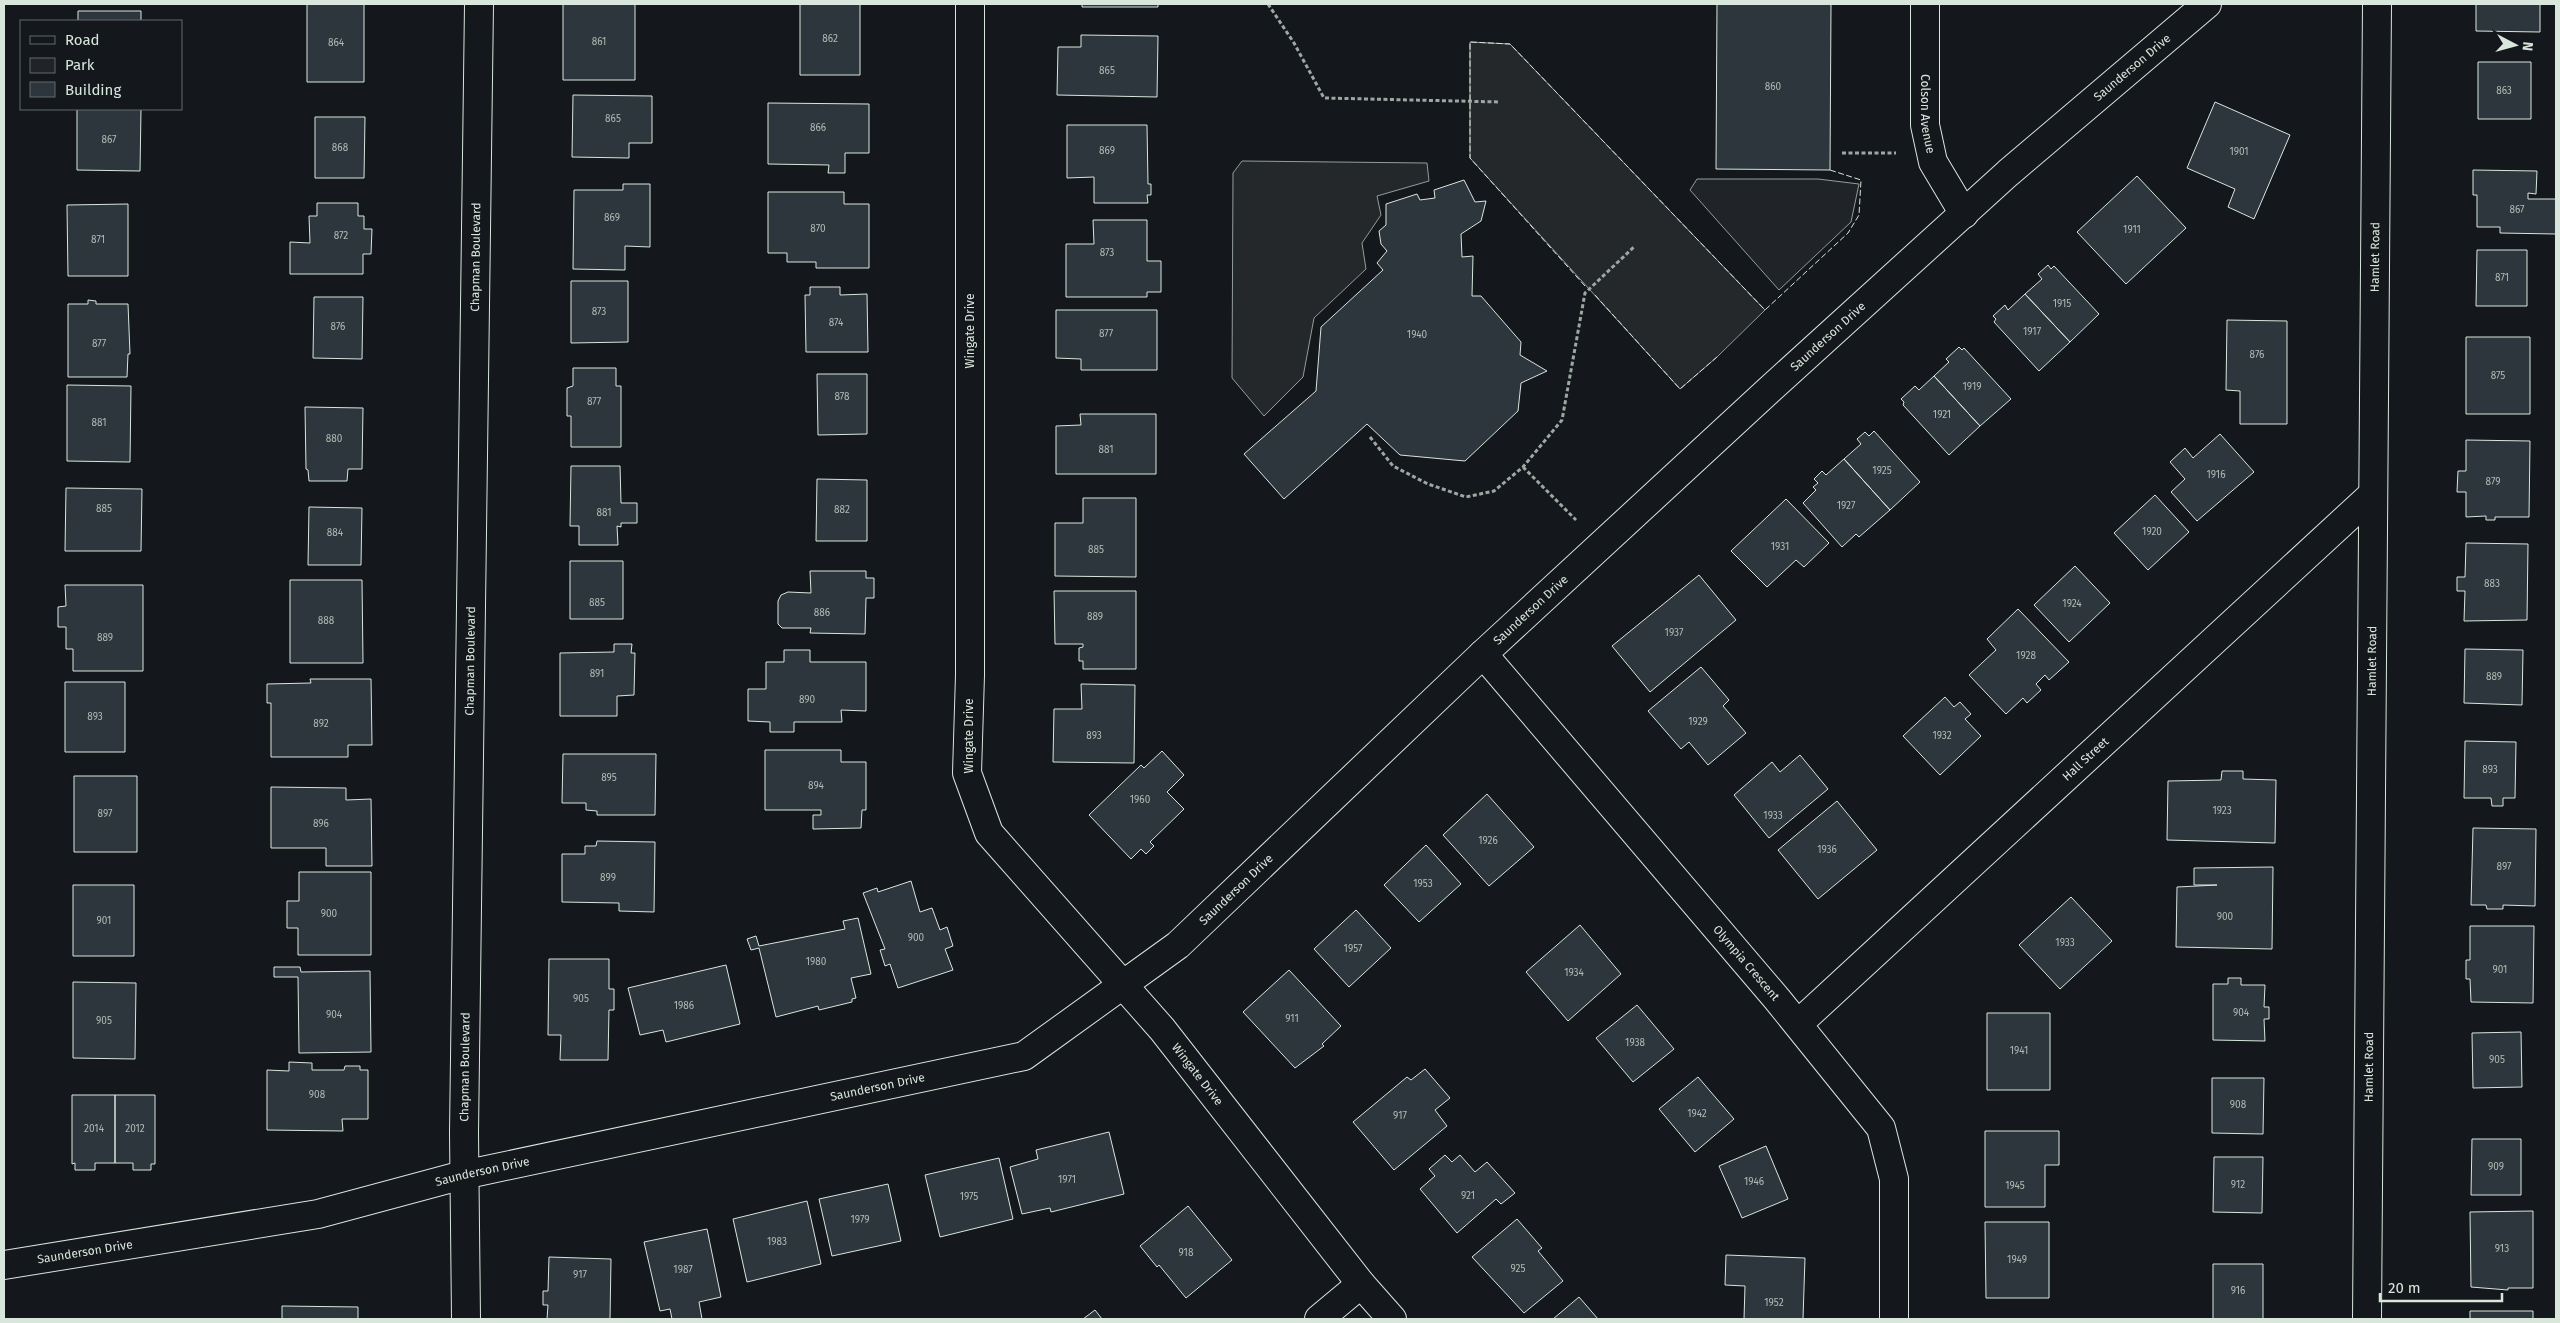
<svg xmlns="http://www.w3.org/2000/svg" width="2560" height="1323" viewBox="0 0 2560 1323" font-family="'Fira Sans',sans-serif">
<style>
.green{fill:#202428;stroke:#939e99}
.parking{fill:#24282b;stroke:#939e99}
.building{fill:#2c363c;stroke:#d8e6dc}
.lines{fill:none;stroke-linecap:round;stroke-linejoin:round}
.minor-casing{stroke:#d8e6dc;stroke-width:30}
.tertiary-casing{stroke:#d8e6dc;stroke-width:30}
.path{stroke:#9da8a2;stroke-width:3;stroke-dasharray:4 2.5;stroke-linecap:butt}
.minor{stroke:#14181c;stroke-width:28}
.tertiary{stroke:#14181c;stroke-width:28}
.fence{stroke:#d8e6dc;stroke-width:1;stroke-dasharray:6 2.5;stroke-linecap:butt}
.labels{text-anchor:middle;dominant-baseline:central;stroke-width:4;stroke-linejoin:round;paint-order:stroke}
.number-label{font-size:10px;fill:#adbab4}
.street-label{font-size:12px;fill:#d8e6dc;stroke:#14181c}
</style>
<rect width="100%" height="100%" fill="#14181c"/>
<path class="green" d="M1697,179H1818L1859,184L1851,222L1779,290L1690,190Z"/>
<path class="parking" d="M1470,42L1510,44L1765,310L1717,357L1680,389L1470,158Z
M1242,161L1427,163L1429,181L1377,196L1381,215L1362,243L1366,269L1314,318L1303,377L1264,416L1232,378L1233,173Z"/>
<path class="building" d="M307,4H364V82H307Z
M563,4H635V80H563Z
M800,4H860V75H800Z
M1082,4H1158V7H1082Z
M1717,4H1831L1830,170L1716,169Z
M2476,4H2540V32L2476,31Z
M78,11H141V21H78Z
M1081,35L1158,36L1157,97L1057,95L1058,47H1081Z
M2478,62H2531V119H2478Z
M573,95L652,96V143H629V158L572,157Z
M2215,102L2290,135L2254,219L2228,207L2235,189L2187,168Z
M768,103L869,104V153H845V173H828L829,165L768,164Z
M77,109H141L140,171L77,170Z
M315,117H365L364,178H315Z
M1067,125H1147L1148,184H1151V195H1147L1148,203H1094V177L1067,178Z
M2473,170L2537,171L2536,194L2528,193V199H2556V234L2500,233V227H2477V195H2473Z
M2137,176L2186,228L2126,284L2077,232Z
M1464,180L1475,202L1486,201L1481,221L1461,234L1462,257L1473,256L1472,296H1481L1521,342L1520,355L1547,371L1521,383L1518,411L1465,461L1400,455L1367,424L1284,499L1244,454L1316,391L1321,327L1383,270L1377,263L1387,251L1381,244L1379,231L1386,225V204L1417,194L1420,200L1435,198L1434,190Z
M623,184H650V247L625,246V270L573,269L574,190H623Z
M768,192H844V204H869V268H816V262H787V253H768Z
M317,203H358V216H364V229H372L371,254H363V274H290V242L310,243L309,216H317Z
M128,204V276H68L67,205Z
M1093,220H1147V261H1161V292H1147V297H1066V244H1094Z
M2477,250H2527V306H2476Z
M2048,265L2051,269L2054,266L2099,314L2070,342L2025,294L2042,279L2038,274Z
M571,281H628V342L571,343Z
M810,287H840V295L867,294L868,352H806L805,295H810Z
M2025,294L2070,342L2039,371L1994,322L1996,319L1993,316L2005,305L2008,310Z
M314,297H363L362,359L313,358Z
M88,300L96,301V304H128L130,354H128L127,377H68V304H88Z
M1056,310H1157V370H1081V359L1056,358Z
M2227,320L2287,321V424H2240V391L2226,390Z
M2466,337H2530V414H2466Z
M1959,347L1962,350L1964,348L2011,399L1980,426L1934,376L1949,362L1946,359Z
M573,368H616V386H621V447H571V416H567V388L573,386Z
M817,374H867V434L818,435Z
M1934,376L1980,426L1949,455L1903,405L1904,402L1901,399L1915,386L1919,390Z
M67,385L131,386L130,462L67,461Z
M305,407L363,408L362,469H348L347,481H309L308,470L306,469Z
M1080,414H1156V474H1056V426L1081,425Z
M1874,431L1920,482L1890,510L1844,459L1861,444L1857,439L1865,432L1869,436Z
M2220,434L2254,472L2197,521L2171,492L2185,479L2170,462L2185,448L2193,458Z
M2466,440L2530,441L2529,517H2495V520H2486V516L2466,517V492H2457L2458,471H2466Z
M1844,459L1890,510L1859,537L1856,534L1842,547L1803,503L1816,490L1813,487L1818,483L1814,479L1822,471L1826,475Z
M571,466H620L621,503H637V523H621V527L617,526L618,545H579V526H570Z
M817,479L867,480V541H816Z
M66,488L142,489L141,551H65Z
M2155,495L2189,532L2148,570L2114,533Z
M1083,498H1136V577L1055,576V523H1083Z
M1786,499L1829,543L1804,567L1796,560L1767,587L1731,551Z
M309,507L362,508L361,565H308Z
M2466,543L2528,544L2527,620L2464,621L2465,591H2457V577H2465Z
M570,561H623V619H570Z
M2075,566L2110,603L2069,642L2034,605Z
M810,571H866V578H874V598H866L865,634L810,633L811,628H782L778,624V601L781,595L788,592L811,593Z
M1699,575L1736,620L1650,692L1612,646Z
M290,580H362L363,663H290Z
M65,585H143V671H73V649H66V627H58V607L66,606Z
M1054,591H1136V669H1083V661H1079V648L1083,647V644H1055Z
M2018,609L2069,662L2049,680L2045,675L2036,684L2041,690L2027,703L2023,698L2006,714L1969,675L1996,650L1987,639Z
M614,644H632L631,653H635L634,695L617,696V716H560V653L614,652Z
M2465,649L2523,650L2522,705L2464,703Z
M784,650H810V662H866V711L841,710L842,722H794V732H770V722L748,721V689H766V662H784Z
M1701,667L1729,700L1723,706L1746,733L1708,765L1689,742L1681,749L1648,711Z
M310,679H371L372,745H348V757H271V703H267V684L311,683Z
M65,682H125V752H65Z
M1081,684L1135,685L1134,763L1053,762L1054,709H1082Z
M1945,697L1954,707L1960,702L1971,714L1965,719L1981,736L1940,775L1903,736Z
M2465,741L2516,742L2515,798H2503V806H2492L2491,798H2464Z
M765,750H841V762H866V810H862L861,828L813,829V815H821V810H765Z
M1162,751L1184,775L1167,792L1184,809L1150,842L1154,846L1146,854L1141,849L1131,859L1089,815L1141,765L1144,768Z
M563,754H656L655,815H597V811L586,810V803H562Z
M1800,755L1828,789L1769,838L1734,795L1772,762L1780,772Z
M2222,771H2243V779L2276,780L2275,843L2167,840L2168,781L2221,780Z
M74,776H137V852H74Z
M271,787L346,788V800L371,799L372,866H326V848H271Z
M1487,794L1534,847L1489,886L1443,835Z
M1837,801L1877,850L1818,899L1778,850Z
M2473,828L2536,829L2535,906L2503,905V909H2487L2486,905H2471Z
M597,841L655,842L654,912L619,911V903L562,902V854H585V846H596Z
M1426,845L1461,884L1419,922L1384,885Z
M2273,867L2272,949L2176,947L2177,887L2217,885H2194V868Z
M299,872H371V955H298V928H287V901H299Z
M911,881L920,912L932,908L940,930L947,927L953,946L945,949L953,970L898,988L890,964L885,966L880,950L885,949L863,893L877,888L878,892Z
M73,885H134V956H73Z
M2071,897L2112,941L2060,989L2019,945Z
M1356,910L1391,948L1349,987L1314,949Z
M858,918L871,974L851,978L856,998L852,999V1002L819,1010L818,1006L776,1017L759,948L751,950L747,939L756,936L759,946L845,929L843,921Z
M1580,925L1621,974L1568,1021L1526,972Z
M2470,926H2534L2533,1003L2471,1002L2470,979H2466V960H2470Z
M549,959H609V989H614V1010H609L608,1060H560L561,1035H548Z
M726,965L740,1024L666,1042L663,1030L640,1035L628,988Z
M274,967H300L301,972L370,971L371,1052L299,1053L298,977H274Z
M1289,970L1341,1026L1322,1044L1324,1046L1295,1068L1243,1012Z
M2228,978H2241V985H2265L2264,1007H2269V1019H2264L2265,1041L2213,1040V984H2228Z
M73,982L136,983L135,1059L73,1058Z
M1637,1005L1674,1049L1633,1082L1596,1038Z
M1987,1013H2050V1090H1987Z
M2521,1032L2522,1087L2473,1088L2472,1033Z
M289,1062L312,1063V1070H344L345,1066H360V1070H368V1119H342L343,1131L267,1130V1070L289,1071Z
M1425,1069L1450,1098L1435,1110L1447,1126L1394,1170L1353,1122L1407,1077L1411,1080Z
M1698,1077L1734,1119L1695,1152L1659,1109Z
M2212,1078H2264L2263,1134L2212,1133Z
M72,1095H115V1163H95V1170H75V1163L72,1164Z
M115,1095H155V1164H151V1170H133V1163H115Z
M1985,1131H2059V1165H2045V1207H1985Z
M1109,1132L1124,1194L1051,1212L1050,1208L1022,1214L1010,1167L1038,1159L1036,1150Z
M2472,1139H2521V1195H2471Z
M1766,1146L1788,1199L1742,1218L1719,1166Z
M1445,1155L1452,1162L1460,1155L1475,1172L1487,1162L1515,1193L1501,1204L1496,1199L1457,1233L1420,1189L1435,1176L1429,1169Z
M2214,1157H2263L2262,1213L2213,1212Z
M999,1158L1013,1219L940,1237L925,1175Z
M888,1184L901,1241L832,1256L819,1199Z
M807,1201L821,1264L747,1282L733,1219Z
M1188,1206L1232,1260L1186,1298L1159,1265L1157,1267L1140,1246Z
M2533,1211V1288H2508V1290L2471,1287L2470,1212Z
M1517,1219L1542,1248L1538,1251L1563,1281L1524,1313L1472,1257Z
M1985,1222H2049V1298H1986Z
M707,1229L721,1297L699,1302L702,1319H672L670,1309L660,1311L644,1242Z
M1726,1255L1805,1258L1803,1319H1744L1745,1286L1725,1285Z
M549,1257L611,1259L610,1319H547L548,1305H543V1291H548Z
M2213,1264H2263V1319H2213Z
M1579,1297L1598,1319H1553Z
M282,1306L358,1307V1319H282Z
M1095,1310L1102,1319H1083Z
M2470,1311H2533V1319H2470Z"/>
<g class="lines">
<defs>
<g id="minor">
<path id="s1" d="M970,4V675L967,773L989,833L1162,1029L1361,1284L1392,1319"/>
<path id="s2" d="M1925,4V125L1933,162L1964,214"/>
<path id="s3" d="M1483,654L1777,999L1881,1128L1894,1179V1319"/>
<path id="s4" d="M1798,1024L2373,494"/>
<path id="s5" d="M466,1319L464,1133L479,4"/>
<path d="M1319,1319L1361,1284"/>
<path id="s6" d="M2367,1319L2377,4"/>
</g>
<g id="tertiary">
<path id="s7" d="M4,1265L318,1214L463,1175L1024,1056L1178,945L1483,654L1769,390L2008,173L2207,4"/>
</g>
</defs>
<use href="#minor" class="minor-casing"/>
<use href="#tertiary" class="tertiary-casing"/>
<path class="path" d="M1268,4L1294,43L1324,98L1500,102
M1842,153H1896
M1370,437L1393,466L1428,484L1466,497L1494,491L1523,467L1562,420L1585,293L1635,246
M1523,467L1576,520"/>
<use href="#minor" class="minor"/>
<use href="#tertiary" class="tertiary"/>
<path class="fence" d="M1585,286L1470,158V42L1510,44L1765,310L1848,233L1859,215L1861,180L1830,170
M1595,295L1680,389L1717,357"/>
</g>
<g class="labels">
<g class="number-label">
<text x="830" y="39">862</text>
<text x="599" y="42">861</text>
<text x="336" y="43">864</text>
<text x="1107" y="71">865</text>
<text x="1773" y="87">860</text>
<text x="2504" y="91">863</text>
<text x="613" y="119">865</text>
<text x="818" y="128">866</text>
<text x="109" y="140">867</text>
<text x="340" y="148">868</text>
<text x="1107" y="151">869</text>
<text x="2239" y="152">1901</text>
<text x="2517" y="210">867</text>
<text x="612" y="218">869</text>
<text x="818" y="229">870</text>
<text x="2132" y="230">1911</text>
<text x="341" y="236">872</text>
<text x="98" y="240">871</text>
<text x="1107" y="253">873</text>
<text x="2502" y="278">871</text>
<text x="2062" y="304">1915</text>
<text x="599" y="312">873</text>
<text x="836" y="323">874</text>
<text x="338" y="327">876</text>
<text x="2032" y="332">1917</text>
<text x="1106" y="334">877</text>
<text x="1417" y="335">1940</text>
<text x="99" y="344">877</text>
<text x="2257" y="355">876</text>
<text x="2498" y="376">875</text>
<text x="1972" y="387">1919</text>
<text x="842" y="397">878</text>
<text x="594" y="402">877</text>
<text x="1942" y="415">1921</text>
<text x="99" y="423">881</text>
<text x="334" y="439">880</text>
<text x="1106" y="450">881</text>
<text x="1882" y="471">1925</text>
<text x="2216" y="475">1916</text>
<text x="2493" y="482">879</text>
<text x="1846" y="506">1927</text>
<text x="104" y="509">885</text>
<text x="842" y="510">882</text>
<text x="604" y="513">881</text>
<text x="2152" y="532">1920</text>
<text x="335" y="533">884</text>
<text x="1780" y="547">1931</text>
<text x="1096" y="550">885</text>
<text x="2492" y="584">883</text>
<text x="597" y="603">885</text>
<text x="2072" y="604">1924</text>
<text x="822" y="613">886</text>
<text x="1095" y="617">889</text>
<text x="326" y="621">888</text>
<text x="1674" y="633">1937</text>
<text x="105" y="638">889</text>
<text x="2026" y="656">1928</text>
<text x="597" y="674">891</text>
<text x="2494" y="677">889</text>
<text x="807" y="700">890</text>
<text x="95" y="717">893</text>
<text x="1698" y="722">1929</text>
<text x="321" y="724">892</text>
<text x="1094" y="736">893</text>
<text x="1942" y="736">1932</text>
<text x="2490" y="770">893</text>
<text x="609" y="778">895</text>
<text x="816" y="786">894</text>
<text x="1140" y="800">1960</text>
<text x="2222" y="811">1923</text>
<text x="105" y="814">897</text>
<text x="1773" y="816">1933</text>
<text x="321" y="824">896</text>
<text x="1488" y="841">1926</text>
<text x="1827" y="850">1936</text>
<text x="2504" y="867">897</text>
<text x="608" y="878">899</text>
<text x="1423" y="884">1953</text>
<text x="329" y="914">900</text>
<text x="2225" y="917">900</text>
<text x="104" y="921">901</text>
<text x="916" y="938">900</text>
<text x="2065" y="943">1933</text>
<text x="1353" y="949">1957</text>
<text x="816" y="962">1980</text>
<text x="2500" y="970">901</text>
<text x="1574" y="973">1934</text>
<text x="581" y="999">905</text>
<text x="684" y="1006">1986</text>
<text x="2241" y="1013">904</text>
<text x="334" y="1015">904</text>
<text x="1292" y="1019">911</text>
<text x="104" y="1021">905</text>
<text x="1635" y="1043">1938</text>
<text x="2019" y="1051">1941</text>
<text x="2497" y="1060">905</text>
<text x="317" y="1095">908</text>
<text x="2238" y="1105">908</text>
<text x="1697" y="1114">1942</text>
<text x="1400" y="1116">917</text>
<text x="94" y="1129">2014</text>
<text x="135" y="1129">2012</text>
<text x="2496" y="1167">909</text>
<text x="1067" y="1180">1971</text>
<text x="1754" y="1182">1946</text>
<text x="2238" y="1185">912</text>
<text x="2015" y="1186">1945</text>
<text x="1468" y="1196">921</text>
<text x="969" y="1197">1975</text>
<text x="860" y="1220">1979</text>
<text x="777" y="1242">1983</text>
<text x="2502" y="1249">913</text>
<text x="1186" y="1253">918</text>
<text x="2017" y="1260">1949</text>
<text x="1518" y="1269">925</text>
<text x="683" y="1270">1987</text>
<text x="580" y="1275">917</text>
<text x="2238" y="1291">916</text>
<text x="1774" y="1303">1952</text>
</g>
<g class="street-label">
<text stroke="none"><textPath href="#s7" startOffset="2528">Saunderson Drive</textPath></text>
<text stroke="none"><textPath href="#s2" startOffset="110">Colson Avenue</textPath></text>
<text stroke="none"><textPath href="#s5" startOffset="1062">Chapman Boulevard</textPath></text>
<text stroke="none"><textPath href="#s6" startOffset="1062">Hamlet Road</textPath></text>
<text transform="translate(970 331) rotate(-90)">Wingate Drive</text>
<text stroke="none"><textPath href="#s7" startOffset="2122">Saunderson Drive</textPath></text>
<text stroke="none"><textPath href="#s7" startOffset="1718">Saunderson Drive</textPath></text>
<text stroke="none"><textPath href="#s6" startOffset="658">Hamlet Road</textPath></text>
<text stroke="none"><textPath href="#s5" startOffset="658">Chapman Boulevard</textPath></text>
<text transform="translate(969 736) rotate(-90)">Wingate Drive</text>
<text stroke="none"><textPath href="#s4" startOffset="391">Hall Street</textPath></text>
<text stroke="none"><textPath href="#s7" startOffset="1312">Saunderson Drive</textPath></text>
<text stroke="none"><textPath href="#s3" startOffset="406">Olympia Crescent</textPath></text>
<text stroke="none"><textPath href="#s5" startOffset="252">Chapman Boulevard</textPath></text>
<text stroke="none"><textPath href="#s6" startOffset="252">Hamlet Road</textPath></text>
<text stroke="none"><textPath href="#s1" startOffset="1152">Wingate Drive</textPath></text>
<text stroke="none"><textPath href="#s7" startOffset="892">Saunderson Drive</textPath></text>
<text stroke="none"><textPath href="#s7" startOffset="488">Saunderson Drive</textPath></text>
<text stroke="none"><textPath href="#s7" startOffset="82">Saunderson Drive</textPath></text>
</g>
</g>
<rect width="2560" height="1323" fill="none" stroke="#d8e6dc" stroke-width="10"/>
<rect x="20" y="20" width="162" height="90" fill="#14181c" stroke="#626a69"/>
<rect x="30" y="36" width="25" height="8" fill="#14181c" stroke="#626a69"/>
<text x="65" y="45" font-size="15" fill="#d8e6dc">Road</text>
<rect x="30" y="58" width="25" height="15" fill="#202428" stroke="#626a69"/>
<text x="65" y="70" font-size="15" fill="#d8e6dc">Park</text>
<rect x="30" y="82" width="25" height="15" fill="#2c363c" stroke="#626a69"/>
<text x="65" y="95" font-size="15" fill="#d8e6dc">Building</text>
<g transform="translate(2515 45) rotate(96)" stroke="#14181c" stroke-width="4" paint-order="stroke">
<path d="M0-4L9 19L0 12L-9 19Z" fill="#d8e6dc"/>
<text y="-8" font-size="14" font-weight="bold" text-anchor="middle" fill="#d8e6dc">N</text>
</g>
<path d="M2380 1293v8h122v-8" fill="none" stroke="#d8e6dc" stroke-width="2.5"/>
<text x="2388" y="1293" font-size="15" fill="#d8e6dc" stroke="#14181c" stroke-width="4" paint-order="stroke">20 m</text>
</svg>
